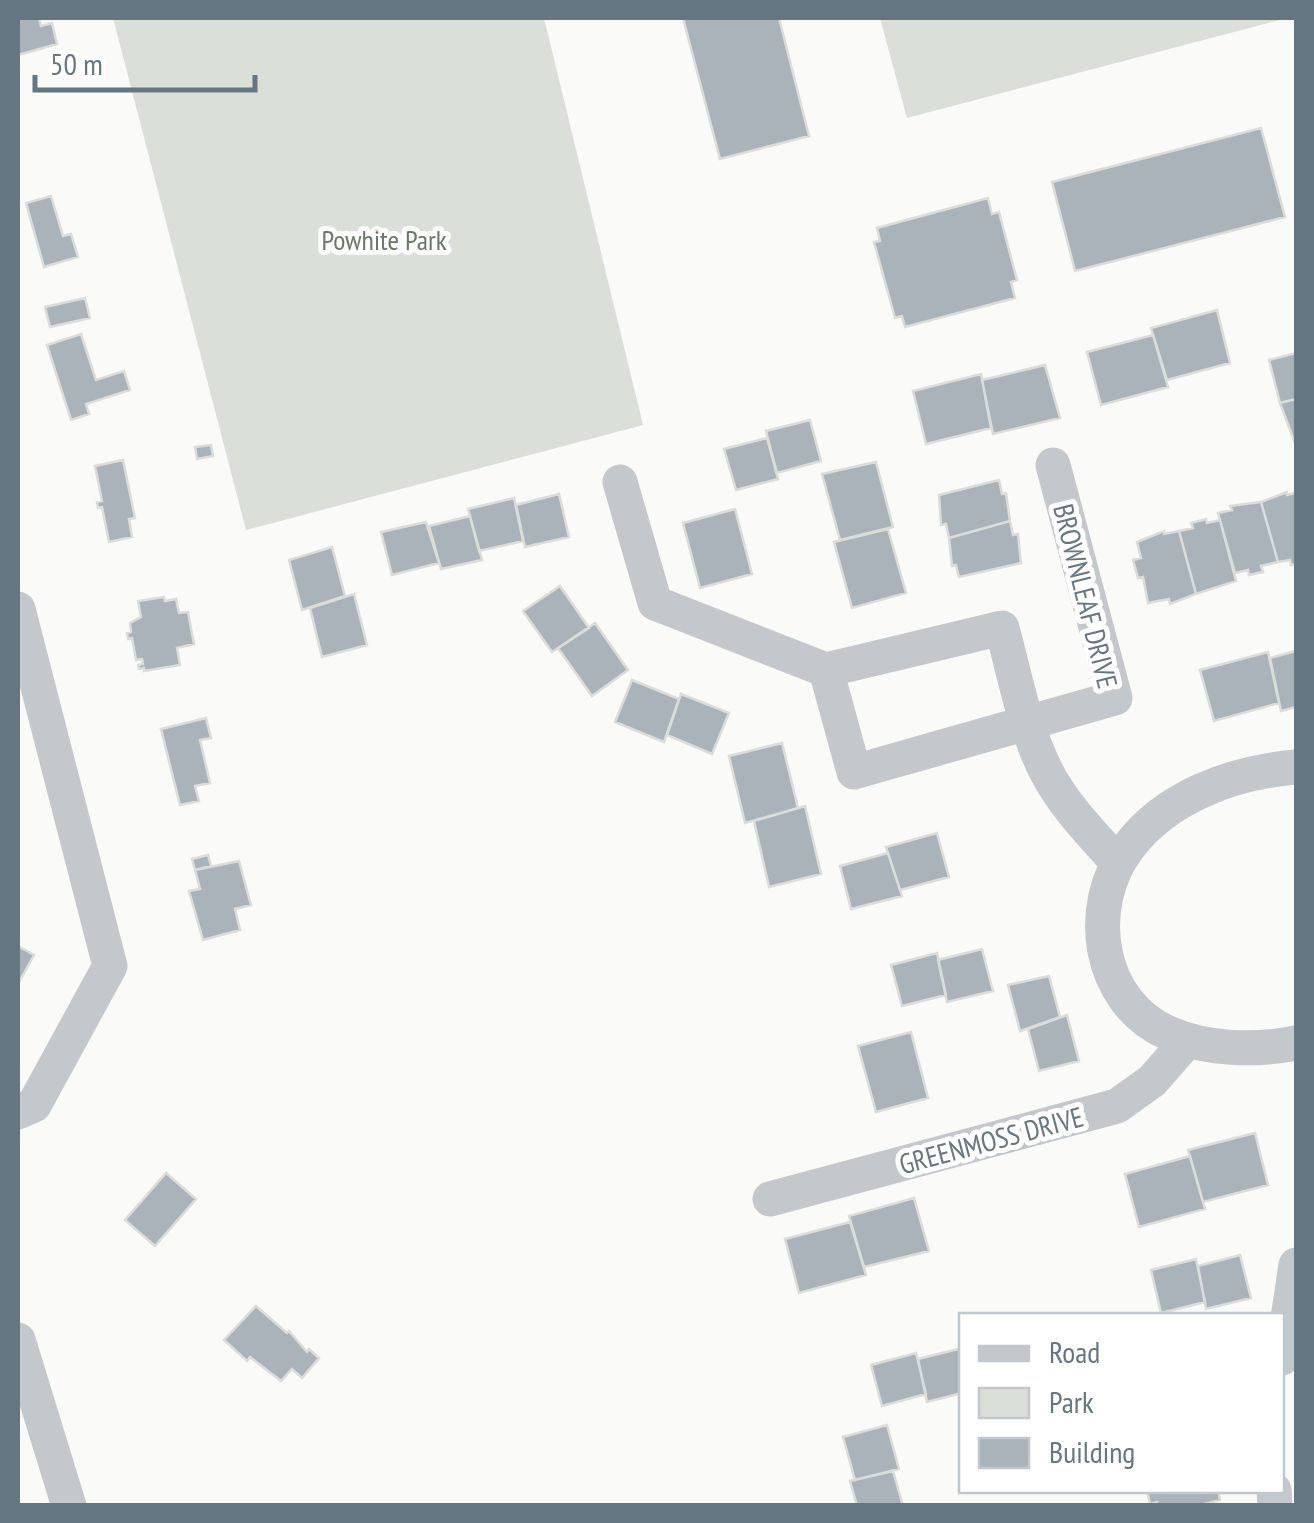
<svg xmlns="http://www.w3.org/2000/svg" width="1314" height="1523" viewBox="0 0 1314 1523" font-family="'PT Sans Narrow',sans-serif">
<style>
.green{fill:#dadfd7}
.building{fill:#aab3b9;stroke:#dcdcda;stroke-width:2.5}
.lines{fill:none;stroke-linecap:round;stroke-linejoin:round}
.minor{stroke:#c3c8cc;stroke-width:35}
.labels{text-anchor:middle;dominant-baseline:central;stroke-width:10;stroke-linejoin:round;paint-order:stroke}
.park-label{font-size:28px;fill:#687a64;stroke:#fff}
.street-label{font-size:28px;fill:#657683;stroke:#fff}
</style>
<rect width="100%" height="100%" fill="#fafaf8"/>
<path class="green" d="M113,18H544L643,425L246,530Z
M880,18H1287L907,118Z"/>
<path class="building" d="M18,18H39L41,26L52,23L57,44L18,55Z
M683,18H779L809,136L720,159Z
M1261,128L1285,217L1075,271L1052,182Z
M51,196L63,236L71,234L78,257L44,267L26,203Z
M988,198L992,214L999,212L1017,280L1011,282L1015,298L905,327L902,316L895,318L874,242L880,241L877,228Z
M85,298L90,318L50,327L45,307Z
M1217,310L1230,363L1167,380L1151,328Z
M81,334L96,380L124,371L130,390L86,404L89,414L71,420L47,345Z
M1153,335L1168,387L1101,405L1087,352Z
M1296,353V399L1280,403L1269,360Z
M1045,365L1060,418L993,434L982,380Z
M981,374L991,428L926,444L913,391Z
M1296,399V446L1280,403Z
M810,420L821,461L777,473L766,431Z
M767,438L778,479L736,490L724,449Z
M211,445L213,456L197,459L195,447Z
M123,460L135,518L129,519L132,537L109,542L102,507L98,508L97,502L102,501L95,466Z
M876,462L893,527L840,540L822,474Z
M999,480L1002,494L1006,493L1010,521L949,538L946,524L941,525L939,495Z
M1287,492V495L1296,493V564L1291,565L1290,560L1278,562L1261,502Z
M559,494L569,537L525,547L516,505Z
M514,498L523,541L479,551L468,509Z
M1261,502L1278,562L1261,566L1263,572L1249,575L1248,570L1235,573L1218,513L1232,510L1230,506Z
M735,509L752,574L700,588L683,523Z
M470,516L482,560L441,569L429,526Z
M1206,519L1207,523L1220,520L1236,581L1196,594L1179,531L1193,528L1191,523Z
M1010,521L1013,535L1018,534L1021,563L959,577L956,565L952,566L949,538Z
M426,522L439,563L392,575L381,532Z
M888,529L906,593L852,608L834,542Z
M1164,531V534L1179,531L1196,594L1170,604L1169,599L1148,603L1143,577L1138,578L1133,560L1141,558L1137,542Z
M332,547L345,596L302,610L289,560Z
M560,586L589,628L552,652L523,611Z
M354,594L367,645L322,657L310,608Z
M164,597L165,601L176,599L179,613L188,612L194,644L177,648L180,665L144,671V668L139,669L138,665L143,664L142,659L136,660L132,638L128,639L127,633L131,632L130,623L141,617L138,601Z
M595,623L628,670L592,696L558,648Z
M1296,651V707L1281,711L1270,658Z
M1268,652L1279,703L1214,721L1200,670Z
M632,680L679,699L664,742L615,722Z
M681,694L729,713L712,754L667,735Z
M206,718L211,738L200,740L210,783L195,786L199,801L180,805L161,729Z
M782,743L798,808L745,823L729,756Z
M805,806L821,874L769,887L754,821Z
M937,833L949,877L900,890L886,847Z
M888,853L902,896L851,909L840,866Z
M208,855L211,866L195,870L192,859Z
M239,861L251,905L235,909L240,930L203,940L189,891L200,889L195,870Z
M18,946L34,955L18,984Z
M982,949L993,991L947,1002L938,960Z
M937,953L946,995L902,1006L891,965Z
M1049,976L1060,1017L1020,1031L1008,985Z
M1067,1015L1079,1061L1039,1071L1028,1029Z
M911,1032L928,1098L876,1112L858,1046Z
M1255,1133L1268,1185L1203,1202L1188,1150Z
M1190,1156L1205,1209L1139,1227L1125,1174Z
M166,1173L196,1199L155,1246L125,1220Z
M914,1198L929,1251L864,1267L849,1216Z
M850,1222L866,1275L799,1293L785,1239Z
M1240,1255L1251,1298L1206,1309L1198,1266Z
M1196,1259L1205,1302L1161,1313L1151,1270Z
M256,1306L287,1333L289,1331L307,1352L309,1349L319,1358L302,1378L292,1369L281,1381L250,1357L247,1361L224,1340Z
M962,1348V1393L927,1402L918,1359Z
M916,1353L926,1394L882,1406L871,1365Z
M887,1425L899,1469L855,1480L843,1437Z
M893,1471L903,1506H857L850,1481Z
M1147,1490H1218L1220,1500L1197,1506H1158L1157,1502L1150,1504Z"/>
<g class="lines">
<path class="minor" d="M620,482L655,603L826,670L1002,628C1015,676 1024,727 1046,771C1064,806 1092,834 1118,863
M18,609L110,966L34,1105L18,1112
M826,670L854,772L1115,698L1053,465
M1296,767C1235,772 1166,796 1128,848C1084,906 1097,1002 1168,1033C1207,1050 1255,1051 1296,1043
M770,1199L1117,1106L1152,1081L1188,1040
M18,1340L69,1506
M1282,1358L1296,1265
M1274,1490L1275,1506"/>
</g>
<g class="labels">
<g class="park-label">
<text x="384" y="239">Powhite Park</text>
</g>
<g class="street-label">
<text transform="translate(1086 596) rotate(76)">BROWNLEAF DRIVE</text>
<text transform="translate(991 1140) rotate(-15)">GREENMOSS DRIVE</text>
</g>
</g>
<rect width="1314" height="1523" fill="none" stroke="#657683" stroke-width="40"/>
<rect x="959" y="1313" width="325" height="180" fill="#ffffff" stroke="#c1c8cd" stroke-width="2.5"/>
<rect x="979" y="1346" width="50" height="15" fill="#c3c8cc" stroke="#c1c8cd" stroke-width="2.5"/>
<text x="1049" y="1363" font-size="30" fill="#657683">Road</text>
<rect x="979" y="1388" width="50" height="30" fill="#dadfd7" stroke="#c1c8cd" stroke-width="2.5"/>
<text x="1049" y="1413" font-size="30" fill="#657683">Park</text>
<rect x="979" y="1438" width="50" height="30" fill="#aab3b9" stroke="#c1c8cd" stroke-width="2.5"/>
<text x="1049" y="1463" font-size="30" fill="#657683">Building</text>
<path d="M35 75v15h220v-15" fill="none" stroke="#657683" stroke-width="5"/>
<text x="50" y="75" font-size="30" fill="#657683" stroke="#ffffff" stroke-width="8" paint-order="stroke">50 m</text>
</svg>
